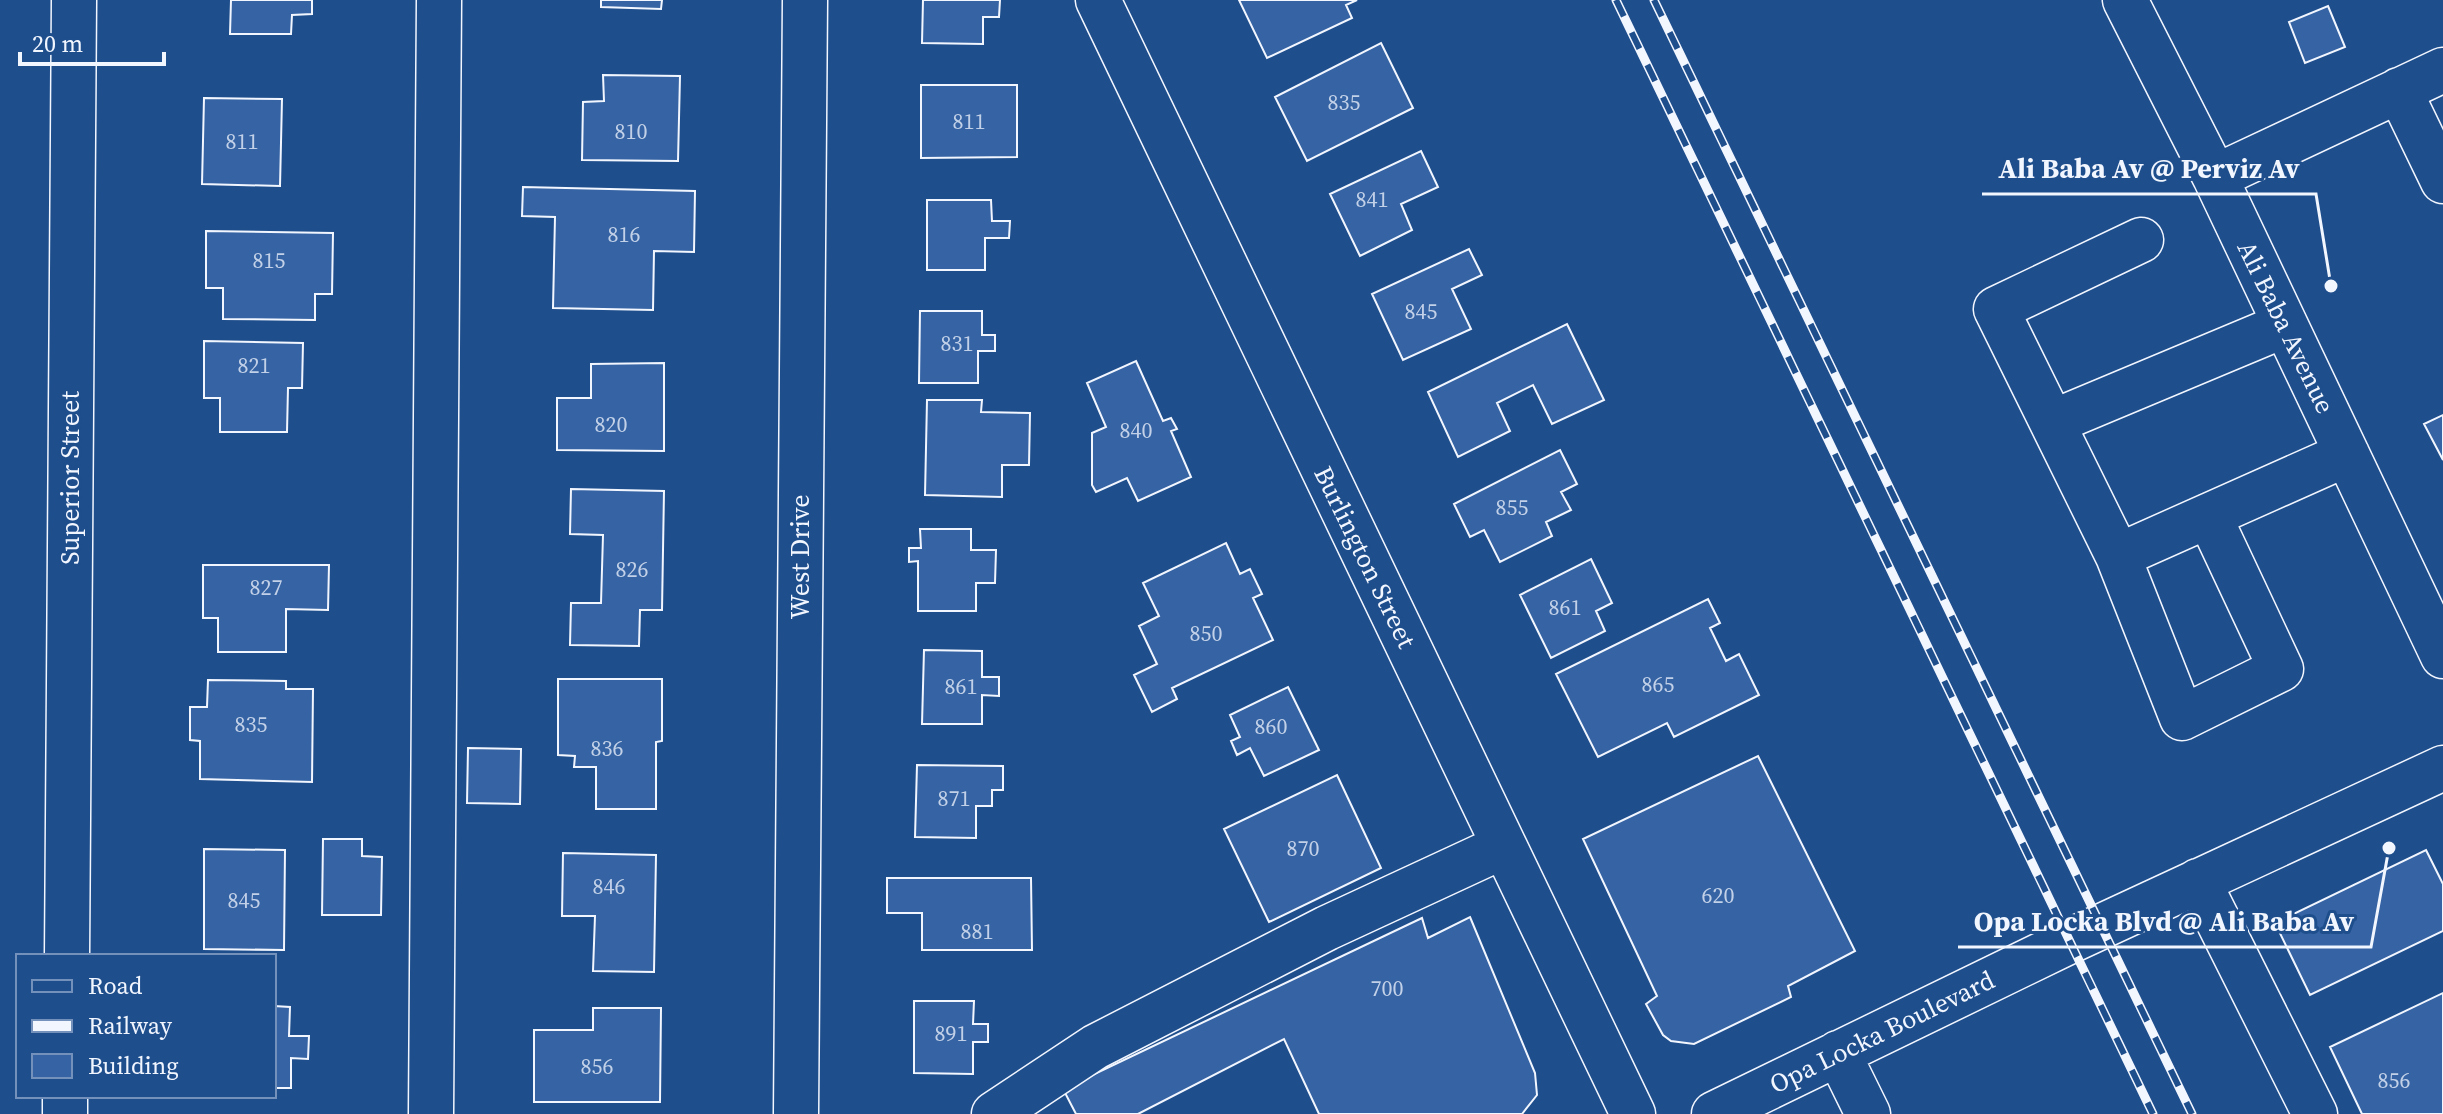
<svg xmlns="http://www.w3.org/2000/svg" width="2443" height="1114" viewBox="0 0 2443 1114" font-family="'Source Serif 4',serif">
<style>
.building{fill:#3563a3;stroke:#f2f6ff;stroke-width:2}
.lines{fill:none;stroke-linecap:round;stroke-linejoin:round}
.minor-casing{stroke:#f2f6ff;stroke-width:47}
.minor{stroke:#1f4e8c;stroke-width:44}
.rail-casing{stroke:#f2f6ff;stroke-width:9}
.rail{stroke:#1f4e8c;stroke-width:6;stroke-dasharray:18;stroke-linecap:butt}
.labels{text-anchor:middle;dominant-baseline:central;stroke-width:6;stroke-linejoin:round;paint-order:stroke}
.number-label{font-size:22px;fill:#c3d1e8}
.street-label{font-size:26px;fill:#f2f6ff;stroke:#1f4e8c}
.leader{fill:none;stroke:#f2f6ff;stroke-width:3}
.callout-dot{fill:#f2f6ff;stroke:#1f4e8c;stroke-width:3}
.callout-label{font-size:28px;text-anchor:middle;font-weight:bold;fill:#f2f6ff;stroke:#1f4e8c;stroke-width:6;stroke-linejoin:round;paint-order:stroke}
</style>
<rect width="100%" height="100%" fill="#1f4e8c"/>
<path class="building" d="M231,0H312V14L292,15L291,34H230Z
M601,0H662L661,9L601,7Z
M923,0H1000L999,17H983V44L922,43Z
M1239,0H1357L1346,5L1352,18L1267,58Z
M2328,6L2345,47L2305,63L2289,22Z
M1381,43L1413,108L1307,161L1275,97Z
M603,75L680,76L678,161L582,160L583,102L604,101Z
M921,85H1017V157L921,158Z
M204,98L282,99L280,186L202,184Z
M1421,151L1438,187L1401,204L1412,230L1360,256L1330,194Z
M523,187L695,191L694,252L654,251L653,310L553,308L555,217L522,216Z
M927,200H991L992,221H1010L1009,238H985V270H927Z
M206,231L333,233L332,294H315V320L223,319V288H206Z
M1469,249L1482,275L1452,289L1471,329L1403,360L1372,294Z
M920,311H982V335H995V351H978V383H919Z
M1567,324L1604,400L1552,424L1533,385L1497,403L1510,431L1458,457L1428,392Z
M204,341L303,343L302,388H288L287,432H220V398H204Z
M1136,361L1163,421L1171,418L1177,429L1171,431L1191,477L1138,501L1127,478L1096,492L1092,485V433L1106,427L1087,383Z
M664,363V451L557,450V398H591V364Z
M927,400H982L981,412L1030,413L1029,465H1002V497L925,495Z
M2443,415V460L2424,424Z
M1560,450L1577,484L1561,492L1571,510L1546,522L1552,536L1500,562L1484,530L1470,537L1454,504Z
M571,489L664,491L662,610H640L639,646L570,645L571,603H601L603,535L570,534Z
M920,529H971V550H996L995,583H976V611H918V561L909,562V548H921Z
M1226,543L1240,574L1250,569L1262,594L1253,598L1273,640L1172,688L1177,699L1152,712L1134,675L1157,664L1139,626L1159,616L1143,583Z
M1591,559L1612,603L1596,611L1605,631L1551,658L1520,595Z
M203,565H329L328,610L286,609V652H218V618H203Z
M1708,599L1720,623L1710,628L1726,661L1739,654L1759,695L1674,737L1667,723L1598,757L1556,674Z
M924,650L982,651V677H999V696L982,695V724H922Z
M558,679H662V741L656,742V809H596V767H574L575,756L558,755Z
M208,680L286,681V689H313L312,782L200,779V741L190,740V707H207Z
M1288,687L1319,750L1264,776L1250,748L1237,755L1231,741L1240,737L1230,715Z
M468,748L521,749L520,804L467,803Z
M1758,756L1855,951L1788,986L1791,997L1694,1044L1671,1041L1663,1035L1646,1004L1657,996L1583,839Z
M917,765L1003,766V790H992V806H976V838L915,837Z
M1337,775L1381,868L1269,922L1224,829Z
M323,839H362V856L382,857L381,915H322Z
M204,849L285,850L284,950L204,949Z
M2426,850L2443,884V931L2310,995L2275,923Z
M563,853L656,855L654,972L593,971L595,916H562Z
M887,878H1031L1032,950H922V913H887Z
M1470,917L1535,1073L1537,1095L1522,1114H1319L1284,1039L1138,1114H1076L1063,1089L1422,918L1428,938Z
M2443,993V1114H2362L2330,1047Z
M914,1001H974L973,1024H988V1042H973V1074L914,1073Z
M274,1006L290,1007L289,1036H309L308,1059L291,1058V1088H274Z
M593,1008H661L660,1102H534V1030H593Z"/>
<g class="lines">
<defs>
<path id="minor" d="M1098,0L1633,1114
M2125,0L2215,177L2443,656
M2399,90L2443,181
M2215,177L2443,70
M2141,240L1996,309L2118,556L2182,718L2281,669L2209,516
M2053,422L2285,325
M2118,556L2347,454
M2198,881L2315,1114
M67,956L74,0
M1838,1053L1868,1114
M65,1114V1096
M431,1114L439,0
M796,1114L805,0
M994,1114L1095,1047L1327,928L1504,846
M1714,1114L2070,941L2443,768"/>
</defs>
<use href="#minor" class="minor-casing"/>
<use href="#minor" class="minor"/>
<defs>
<path id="rail" d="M1616,0L2153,1114
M1654,0L2192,1114"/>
</defs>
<use href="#rail" class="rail-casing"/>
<use href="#rail" class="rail"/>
</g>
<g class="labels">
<g class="number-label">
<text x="1344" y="102">835</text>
<text x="969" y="121">811</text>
<text x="631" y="131">810</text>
<text x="242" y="141">811</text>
<text x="1372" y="199">841</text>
<text x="624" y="234">816</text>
<text x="269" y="260">815</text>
<text x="1421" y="311">845</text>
<text x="957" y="343">831</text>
<text x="254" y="365">821</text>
<text x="611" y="424">820</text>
<text x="1136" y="430">840</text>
<text x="1512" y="507">855</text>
<text x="632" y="569">826</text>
<text x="266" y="587">827</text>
<text x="1565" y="607">861</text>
<text x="1206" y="633">850</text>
<text x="1658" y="684">865</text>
<text x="961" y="686">861</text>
<text x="251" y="724">835</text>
<text x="1271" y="726">860</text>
<text x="607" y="748">836</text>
<text x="954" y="798">871</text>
<text x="1303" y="848">870</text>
<text x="609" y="886">846</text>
<text x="1718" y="895">620</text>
<text x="244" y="900">845</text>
<text x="977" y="931">881</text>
<text x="1387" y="988">700</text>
<text x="951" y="1033">891</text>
<text x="597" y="1066">856</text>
<text x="2394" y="1080">856</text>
</g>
<g class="street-label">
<text transform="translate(2286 327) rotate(64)">Ali Baba Avenue</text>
<text transform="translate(70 478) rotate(-90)">Superior Street</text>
<text transform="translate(800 557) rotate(-90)">West Drive</text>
<text transform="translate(1365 557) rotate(64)">Burlington Street</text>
<text transform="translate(1882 1032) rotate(-26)">Opa Locka Boulevard</text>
</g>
</g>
<path class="leader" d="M2331 286L2316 194H1982M2389 848L2371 947H1958"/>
<g class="callout-dot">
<circle cx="2331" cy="286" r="8"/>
<circle cx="2389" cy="848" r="8"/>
</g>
<g class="callout-label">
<text x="2149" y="178">Ali Baba Av @ Perviz Av</text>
<text x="2164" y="931">Opa Locka Blvd @ Ali Baba Av</text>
</g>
<rect x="16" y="954" width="260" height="144" fill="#1f4e8c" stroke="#7391ba" stroke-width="2"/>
<rect x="32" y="980" width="40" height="12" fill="#1f4e8c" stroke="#7391ba" stroke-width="2"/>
<text x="88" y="994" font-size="24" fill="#f2f6ff">Road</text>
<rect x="32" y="1020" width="40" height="12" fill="#f2f6ff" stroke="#7391ba" stroke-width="2"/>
<text x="88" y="1034" font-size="24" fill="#f2f6ff">Railway</text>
<rect x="32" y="1054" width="40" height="24" fill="#3563a3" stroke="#7391ba" stroke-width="2"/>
<text x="88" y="1074" font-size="24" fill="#f2f6ff">Building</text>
<path d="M20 52v12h144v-12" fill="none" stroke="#f2f6ff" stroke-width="4"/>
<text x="32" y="52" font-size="24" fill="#f2f6ff" stroke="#1f4e8c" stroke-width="6" paint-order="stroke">20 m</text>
</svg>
